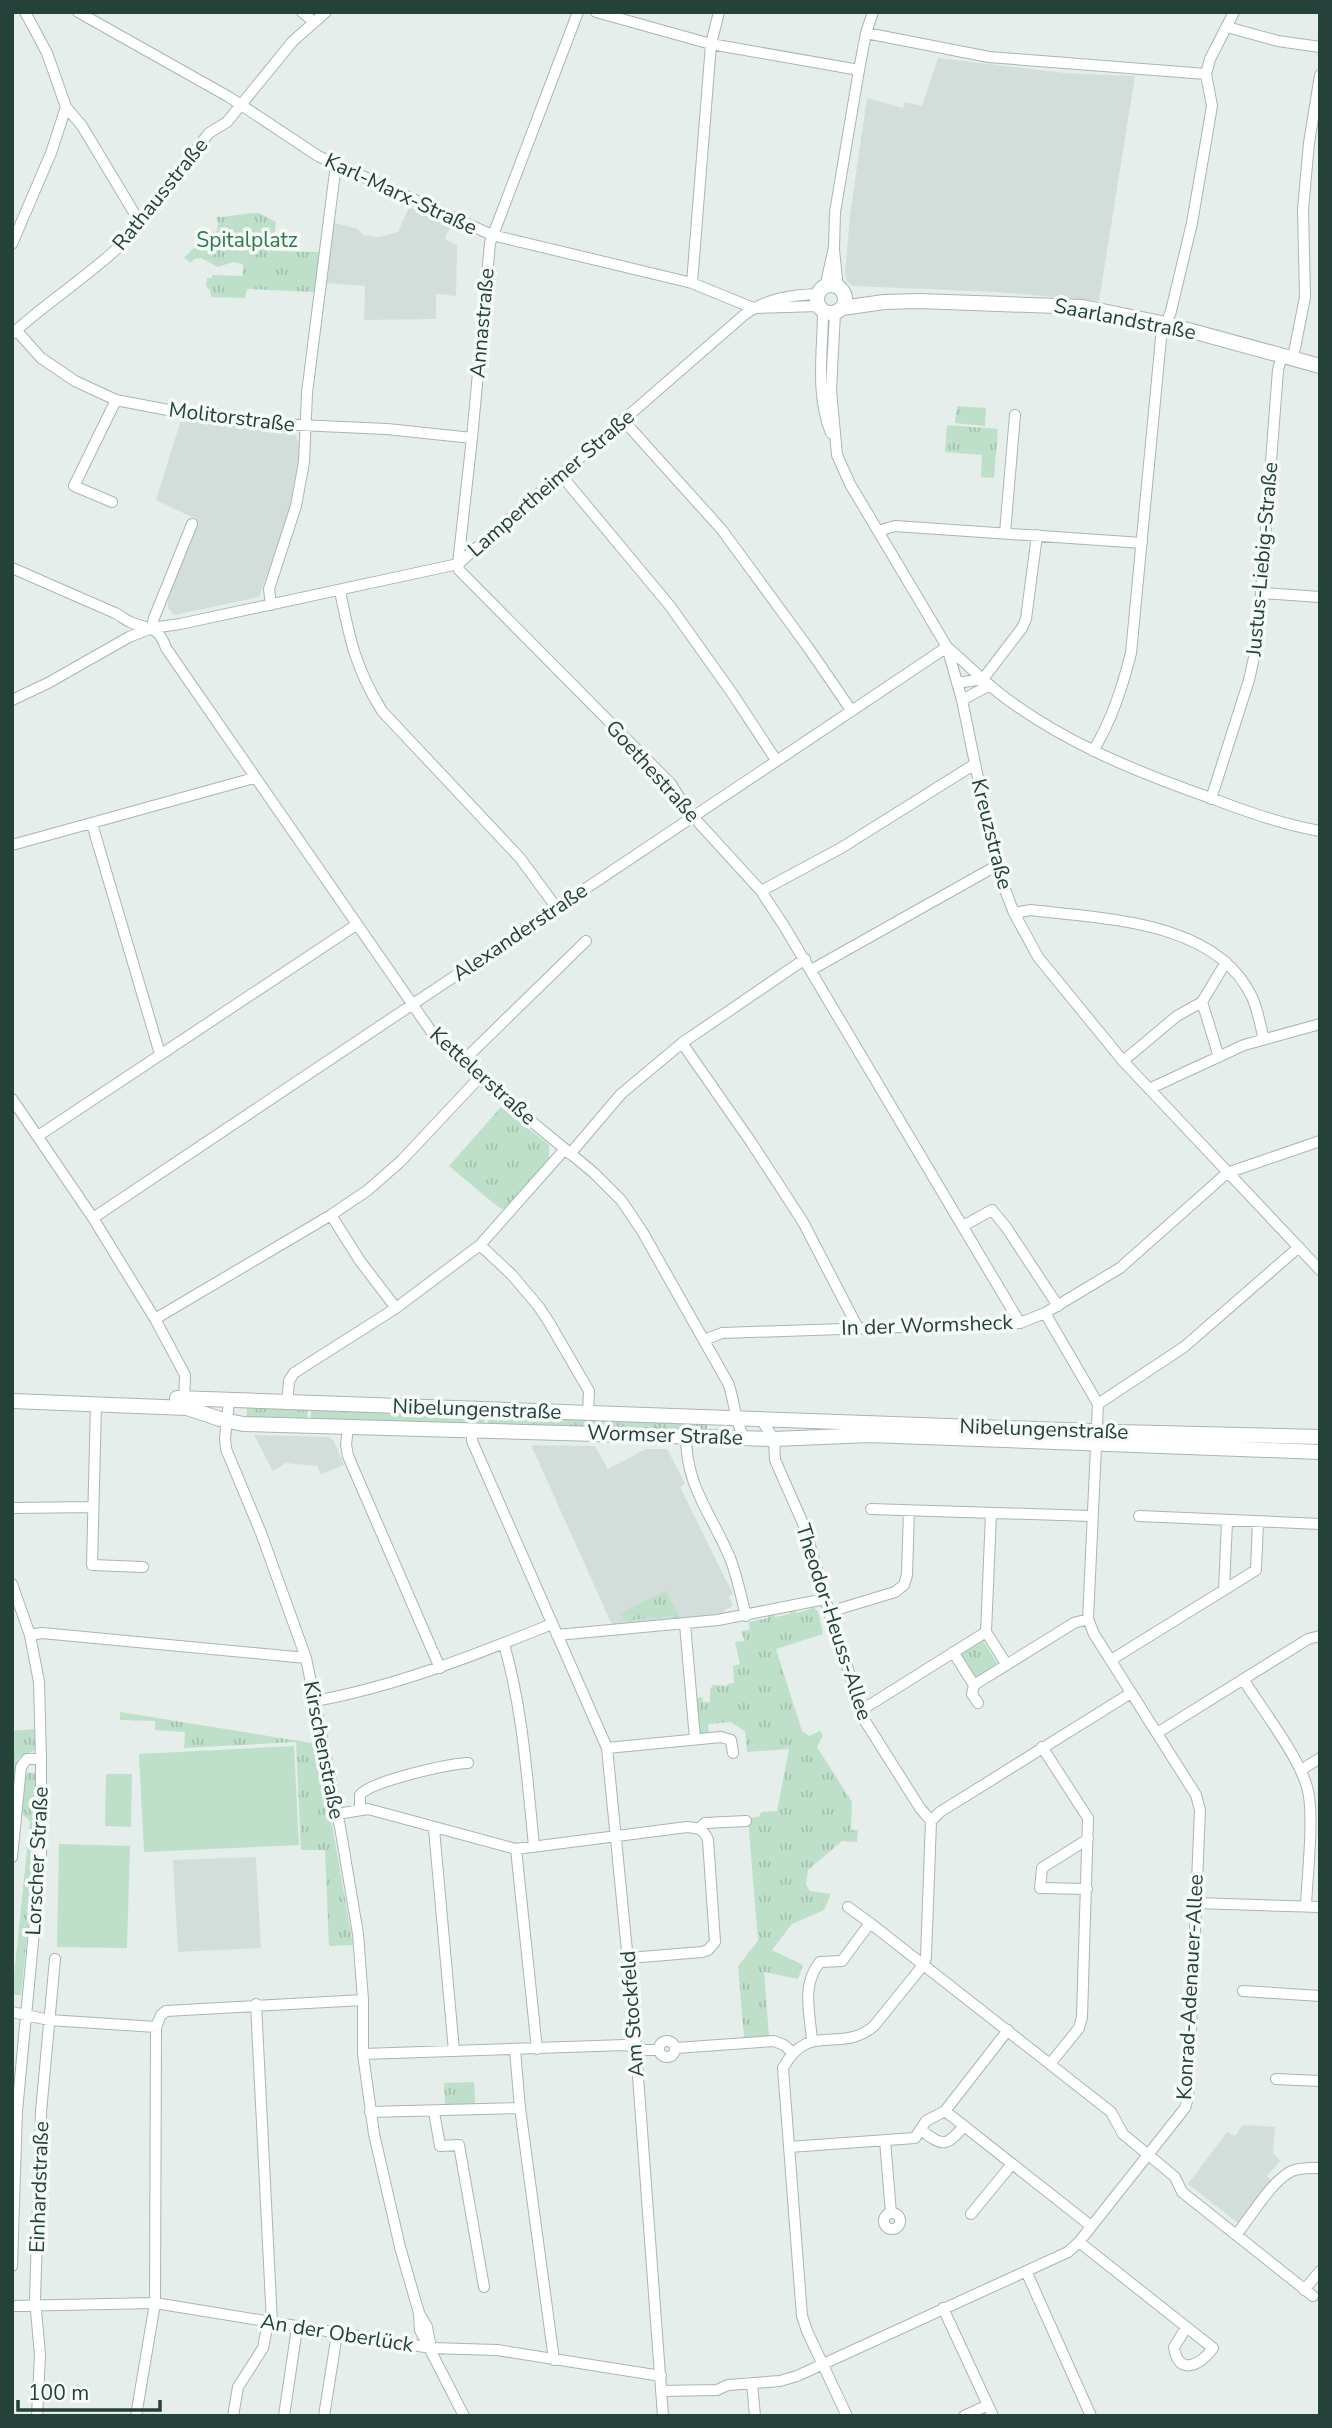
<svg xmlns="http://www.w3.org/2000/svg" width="1332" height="2428" viewBox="0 0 1332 2428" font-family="'Nunito Sans',sans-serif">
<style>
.built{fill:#d3deda}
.grass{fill:url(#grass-tufts)}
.pitch{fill:#bedfc9}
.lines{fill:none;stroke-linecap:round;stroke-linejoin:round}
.minor-casing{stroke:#a7b7b2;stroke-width:12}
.tertiary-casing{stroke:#a7b7b2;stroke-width:16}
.minor{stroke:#fff;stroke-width:10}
.tertiary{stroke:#fff;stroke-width:14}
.labels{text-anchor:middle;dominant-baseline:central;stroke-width:7;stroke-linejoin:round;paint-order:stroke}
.street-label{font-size:21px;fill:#24413a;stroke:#f6faf8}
.park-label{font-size:21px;fill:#2d794e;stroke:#f6faf8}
</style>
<defs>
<pattern id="grass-tufts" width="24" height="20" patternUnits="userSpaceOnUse" patternTransform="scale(1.75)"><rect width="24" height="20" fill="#bedfc9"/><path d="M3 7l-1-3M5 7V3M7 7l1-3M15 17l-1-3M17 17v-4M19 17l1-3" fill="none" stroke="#a3c1ad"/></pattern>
</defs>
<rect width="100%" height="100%" fill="#e5eeeb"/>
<path class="built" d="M938,58L1066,73L1135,76L1099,301L996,292L853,286L847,281L845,275L850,215L867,98L903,108L905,102L922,106Z
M409,207L452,225L446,235V240L457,245L456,296L436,294V319L364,320L365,286L324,283L331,222L358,229L363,235L379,237L398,232Z
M181,420L294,433L300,445L292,505L259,597L174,615L168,608V599L196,519L156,500Z
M254,1435L329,1437L334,1441L344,1465L321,1474L317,1466L286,1463L273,1471Z
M531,1445L595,1446L608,1469L646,1449H667L685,1484L680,1487L733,1594L729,1597L733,1606L724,1610L725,1615L613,1627Z
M256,1857L261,1948L178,1952L173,1860Z
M1243,2125L1275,2127L1273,2153L1280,2161L1267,2176L1272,2181L1238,2223L1188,2184L1227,2132L1235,2136Z"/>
<path class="grass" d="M259,213L276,222L273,251L320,252L315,292L247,289L245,298L211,297L210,290L206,286L207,278H212V275L243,276V264L233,262L218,267L201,258L194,259L191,263L184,258L206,236L217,231L218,223L216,217C230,217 244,213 259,213Z
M957,406L986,408L985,426L955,423Z
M947,425L998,429L994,478L981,477L982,455L945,452Z
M501,1107L549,1145V1158L508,1211L498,1207L449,1166Z
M308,1406L307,1423L246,1421L247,1407Z
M311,1406L485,1412L484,1428L311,1423Z
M488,1412L605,1416L604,1432L488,1428Z
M612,1416L707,1420V1430L674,1428L652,1433L612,1432Z
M666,1591L682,1622H674L671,1616L661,1617L663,1623L660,1624L657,1617L632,1620L635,1626H631L619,1614Z
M811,1606L818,1611L823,1634L776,1649L802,1731L809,1736L820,1731L823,1735L817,1747L852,1802L851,1830H858L857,1842L842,1841L808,1870L806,1885L810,1891L831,1894L824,1910L792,1924L772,1950L803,1965L798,1979L764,1972L769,2036L744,2038L738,1966L758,1941L748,1818L758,1817L762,1812L777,1811L789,1749L747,1752L745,1731L730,1722L708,1724L709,1733L701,1734L699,1733L696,1698L702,1697L703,1702H710V1689L713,1685L727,1686V1684L734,1683L733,1666L740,1664L735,1642L745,1641L741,1631L750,1630L749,1622L768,1618V1614L774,1613L775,1617L790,1614V1610L795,1609L796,1613L811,1609Z
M983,1641L998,1664L975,1680L959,1655Z
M120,1712L318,1744L353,1945L329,1946L325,1850H301L296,1742L184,1748L185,1732L155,1730V1721L120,1720Z
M35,1729V1750L19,1758L14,1773L12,1731Z
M26,1773H35L34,1869L21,1995H12L30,1821L22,1814Z
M474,2082L475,2104L445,2105L444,2083Z"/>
<path class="pitch" d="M294,1746L299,1845L144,1852L139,1754Z
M106,1774H132L131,1827L105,1826Z
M59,1844L130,1846L127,1948L57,1947Z"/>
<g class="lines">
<defs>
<path id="minor" d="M78,12L229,97L318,156L492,235L692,283L753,308L819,306
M302,12L314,22
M596,12L711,44L859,70
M1227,27L1278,41L1320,47
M866,33L989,57L1206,74
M66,107L82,126L136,216L141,220
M12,244L51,153L66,107L47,53L25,12
M834,250L838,288
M692,283L711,44L719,12
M825,288L834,247L835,212L859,70L866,33L873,12
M823,310C823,350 815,395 831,433
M835,313L831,390L837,455L850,484L947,647L962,700L996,866L1014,913L1038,957L1123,1061L1320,1270
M16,330L41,358L75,381L116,400L215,419L252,423L387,429L472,438
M12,334C47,302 87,277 121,245L209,133L227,122L293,41L326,12
M1293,358L1305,297L1303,209L1309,143L1320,75
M623,420L722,530L807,646L851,710
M561,475L670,606L732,693L776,760
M112,502L74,486L116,400
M878,531L895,526L1142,543
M1005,533L1015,415
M458,564L459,570L671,784L687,810L761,891L784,926L1020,1323
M458,564L472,438L490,243L578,12
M12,568L115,613C120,615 125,620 130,622C149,630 158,625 166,648L433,1034L479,1078L594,1173L621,1200L642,1231L728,1383C735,1401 734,1420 744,1437
M340,591C350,640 355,667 382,711L520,858L556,907
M1262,593L1320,597
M271,605L269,589L296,506L304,462L307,393L336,164
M152,628L154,618L192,524
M947,647C965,662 981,679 999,693C1061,741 1134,771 1208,797C1245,811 1281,824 1320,831
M983,679L1022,628L1026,619L1037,535
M957,683L983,679
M12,700L48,683L129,637L152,628L180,624L458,564L744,315C767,298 791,295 819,294
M962,700L990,685
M1093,751C1112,720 1122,688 1131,653L1161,338L1171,311L1192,223L1212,106L1206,74L1210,59L1234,12
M1211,799L1249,680L1257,644L1278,370L1282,355
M92,824L160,1054
M12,845L254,778
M761,891L841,848L975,764
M1014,913L1031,910C1103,919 1216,920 1252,997C1258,1010 1260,1025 1264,1039
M811,970L996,866
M1202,1002L1219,1057
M682,1043L751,1142L803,1222L858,1328
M1123,1061L1177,1016L1202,1002L1226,962
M462,1062L586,941
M1149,1089L1244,1045L1320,1024
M12,1099L93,1218L155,1319L185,1375L184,1405
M38,1136L356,925
M570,1154L621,1094L682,1043L805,959
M331,1215L360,1261L396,1308
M93,1218L947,647
M963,1226L992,1210L1006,1227L1058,1306
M480,1245L512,1275L539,1307L550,1324L589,1391L588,1413
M155,1319L331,1215L368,1190L401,1161L479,1078
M704,1340L722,1333L1020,1323L1045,1313L1120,1268L1227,1173L1320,1141
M229,1402L225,1438L226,1449L261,1533L306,1658L340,1827L358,1934L363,2000V2054L374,2134L400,2247L419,2313L427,2327L431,2348
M96,1404L92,1565L143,1567
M287,1404L289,1381L294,1373L396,1308L480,1245L565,1149
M1098,1404L1184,1347L1299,1247
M760,1418L774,1439L775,1460L805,1528L829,1612L865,1721L920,1808L931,1821L926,1957L924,1964L874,2026C839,2055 809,2020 783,2068L802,2316L807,2331L847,2416
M348,1427L346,1445L348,1456L440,1668
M472,1430V1441L607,1748L634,2022L663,2416
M686,1436C686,1487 711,1513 730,1558C737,1576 741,1596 746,1616
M12,1508L93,1507
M871,1509L1091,1516
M991,1514L986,1632L1007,1665
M1139,1516L1320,1524
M12,1584L30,1635L39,1682L41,1759V1857L17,2111L12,2266
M1224,1590L1256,1570L1258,1522
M829,1612L895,1592L904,1585L907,1575L909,1510
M685,1624L695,1739
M30,1635L42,1633L306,1658
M557,1635L718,1620L825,1599
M504,1644C523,1711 527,1777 534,1846
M953,1652L974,1685
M1111,1660L1224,1590L1227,1521
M1243,1679C1261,1708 1298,1755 1307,1787C1315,1812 1307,1877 1306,1906
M974,1685L1074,1623L1088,1619
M974,1685L972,1694L978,1703
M315,1701C397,1686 475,1655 552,1624
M860,1711L986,1632
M1157,1733L1308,1639L1320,1636
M1042,1747L1088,1818L1082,2017L1079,2028L1050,2064
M607,1748L721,1737L731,1740L733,1753
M1301,1770L1320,1758
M360,1809V1795C371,1781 448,1764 468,1763
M337,1814L368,1809L516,1849L687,1827C698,1828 704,1829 708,1840L715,1942L708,1950L702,1952L629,1958
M931,1821L940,1812L1131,1693
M700,1828L705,1823L746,1821
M434,1829L454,2051
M516,1849L537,2049
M12,1857L21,1767L27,1759H41
M1087,1889L1040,1888L1042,1868L1088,1839
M1196,1903L1320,1907
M848,1907L870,1923
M1243,1991L1320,1996
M256,2004L272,2323
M12,2012L49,2020L156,2027L161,2015L166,2011L363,2000
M659 2049a8 8 0 1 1 16 0a8 8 0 1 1-16 0Z
M812,2041C810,2012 801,1985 820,1962L842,1961L870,1923L1111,2112L1123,2134L1175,2177L1182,2192L1313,2296
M676,2048L774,2041L784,2045L792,2052
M515,2050L520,2108L554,2360
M363,2054L625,2045L646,2050H659
M1276,2079L1320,2081
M945,2111L1091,2226
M370,2112L520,2108
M434,2112L440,2146L459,2145L484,2287
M921,2130C943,2147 946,2147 964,2126
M885,2140L891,2213
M789,2147L915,2138L926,2121L945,2111L1008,2030
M884 2221a8 8 0 1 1 16 0a8 8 0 1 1-16 0Z
M971,2214L1012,2164
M1236,2235C1250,2218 1272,2180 1292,2171C1301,2167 1310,2168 1320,2168
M1079,2242L1213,2348C1201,2365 1178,2377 1174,2347L1186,2328
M1026,2271L1091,2416
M1304,2290L1320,2271
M12,2306L155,2303L431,2348L497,2350L661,2376
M943,2308L993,2416
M419,2314L420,2330L464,2416
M752,2383L755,2416
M662,2391L717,2390L728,2385L780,2381L797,2376L1068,2252L1079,2242L1185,2108L1188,2098L1200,1810L1196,1795L1094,1634L1088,1619L1098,1404L1045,1313
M37,2416L40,2355L35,2299L41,2112L55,1959
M136,2416L155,2303L156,2027
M233,2416L238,2387L263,2348L268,2323
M284,2416L297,2328
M324,2416L337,2334
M964,2416L988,2405"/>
<path id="tertiary" d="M817 299a14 14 0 1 1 28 0a14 14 0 1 1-28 0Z
M842,308L884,302L919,301L1083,307L1166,324L1320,366
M177,1398L1117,1432L1320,1437
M12,1401L187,1408L220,1419L243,1424L774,1439L870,1435L1320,1452"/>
</defs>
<use href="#minor" class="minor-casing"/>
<use href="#tertiary" class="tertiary-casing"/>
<use href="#minor" class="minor"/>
<use href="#tertiary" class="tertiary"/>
</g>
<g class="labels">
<g class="street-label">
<text transform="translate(160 194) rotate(-51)">Rathausstraße</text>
<text transform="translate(401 194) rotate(25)">Karl-Marx-Straße</text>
<text transform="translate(1125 319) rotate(11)">Saarlandstraße</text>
<text transform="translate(482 323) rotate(-85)">Annastraße</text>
<text transform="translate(232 417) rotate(7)">Molitorstraße</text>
<text transform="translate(551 483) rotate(-41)">Lampertheimer Straße</text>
<text transform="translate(1262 559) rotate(-85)">Justus-Liebig-Straße</text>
<text transform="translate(653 771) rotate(48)">Goethestraße</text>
<text transform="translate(992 834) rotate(76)">Kreuzstraße</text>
<text transform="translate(520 932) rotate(-34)">Alexanderstraße</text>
<text transform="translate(483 1076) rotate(42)">Kettelerstraße</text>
<text transform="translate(927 1325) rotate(-2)">In der Wormsheck</text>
<text transform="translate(477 1409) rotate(2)">Nibelungenstraße</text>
<text transform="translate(1044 1429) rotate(2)">Nibelungenstraße</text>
<text transform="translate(665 1435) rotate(2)">Wormser Straße</text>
<text transform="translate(834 1622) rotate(72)">Theodor-Heuss-Allee</text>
<text transform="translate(324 1750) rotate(79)">Kirschenstraße</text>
<text transform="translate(37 1861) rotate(-87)">Lorscher Straße</text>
<text transform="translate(1190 1987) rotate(-87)">Konrad-Adenauer-Allee</text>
<text transform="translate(632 2014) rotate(-94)">Am Stockfeld</text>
<text transform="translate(39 2187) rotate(-88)">Einhardstraße</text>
<text transform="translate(337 2333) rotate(9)">An der Oberlück</text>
</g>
<g class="park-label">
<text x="247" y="240">Spitalplatz</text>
</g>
</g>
<rect width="1332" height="2428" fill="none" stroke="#24413a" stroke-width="28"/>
<path d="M18 2400v10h142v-10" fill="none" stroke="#24413a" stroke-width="3.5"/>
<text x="28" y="2400" font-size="21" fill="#24413a" stroke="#f6faf8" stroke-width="5" paint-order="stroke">100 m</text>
</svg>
